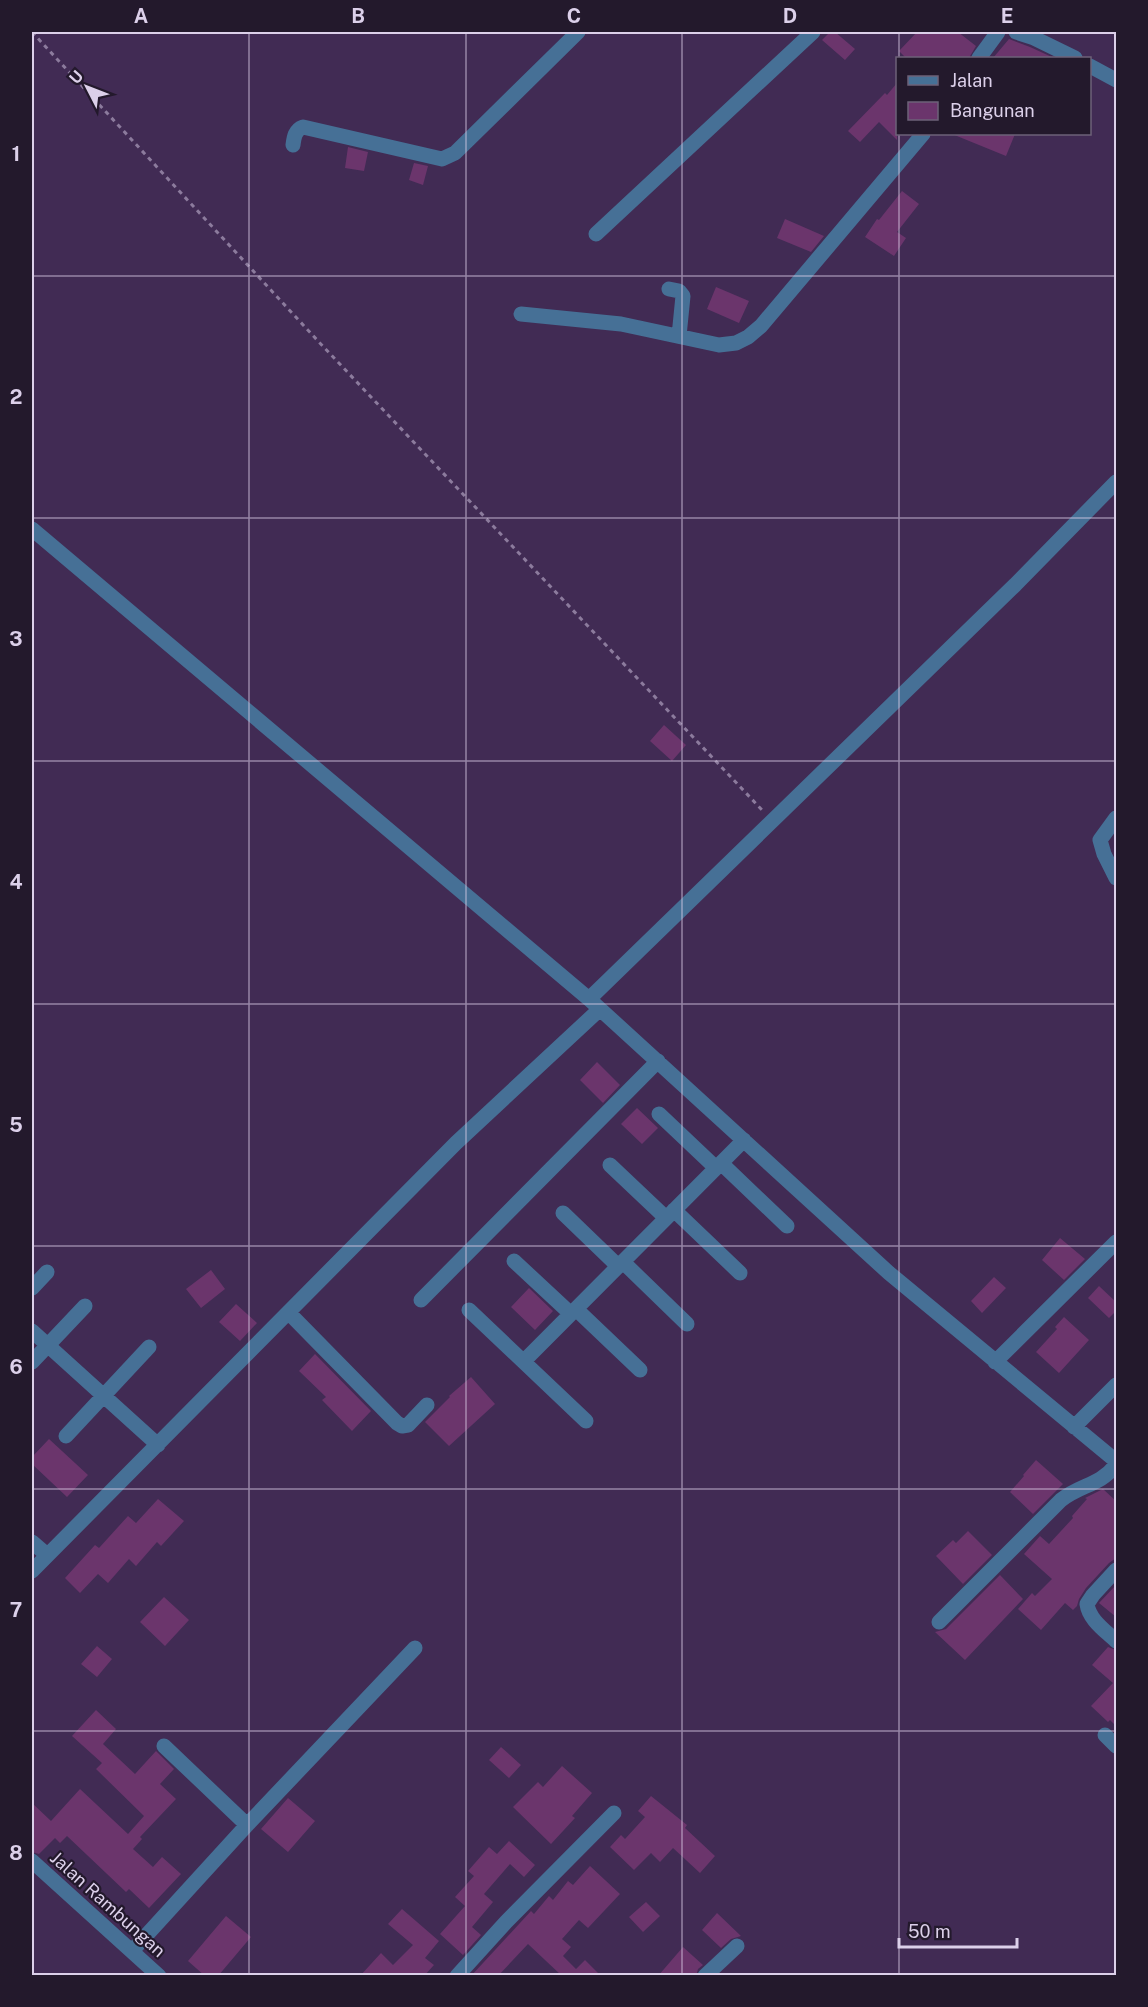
<svg xmlns="http://www.w3.org/2000/svg" width="1148" height="2007" viewBox="0 0 1148 2007" font-family="'Public Sans',sans-serif">
<style>
.building{fill:#6b356c}
.lines{fill:none;stroke-linecap:round;stroke-linejoin:round}
.path{stroke:#8c7b9d;stroke-width:3;stroke-dasharray:4.5 4.5;stroke-linecap:butt}
.minor{stroke:#467096;stroke-width:15}
.grid{fill:none;stroke:#dcd0ea;stroke-width:1.5;stroke-opacity:0.55}
.labels{text-anchor:middle;dominant-baseline:central;stroke-width:4.5;stroke-linejoin:round;paint-order:stroke}
.street-label{font-size:18px;fill:#dcd0ea;stroke:#23192c}
.neatline{fill:none;stroke:#dcd0ea;stroke-width:2}
.grid-label{font-size:20px;text-anchor:middle;font-weight:bold;fill:#dcd0ea}
</style>
<rect width="100%" height="100%" fill="#412b54"/>
<path class="building" d="M830,32H835L855,49L845,60L822,40Z
M917,32H958L976,46L969,58H906L899,51Z
M1009,39L1030,47L1054,58H993Z
M897,83V140L879,122L860,142L848,131L885,93L887,95Z
M952,134H1015L1006,156Z
M348,147L368,152L364,171L345,168Z
M414,163L428,166L423,185L409,180Z
M902,191L919,204L897,232L906,238L894,256L865,237L877,219L879,220Z
M785,219L824,236L811,252L777,238Z
M716,287L749,301L739,323L707,309Z
M664,725L686,745L672,761L650,741Z
M597,1062L620,1085L603,1103L580,1080Z
M637,1108L658,1128L642,1144L621,1124Z
M1060,1238L1085,1259L1064,1280L1042,1260Z
M211,1270L225,1289L201,1308L186,1289Z
M994,1277L1006,1288L982,1313L971,1301Z
M1099,1286L1116,1302V1311L1109,1318L1088,1298Z
M529,1288L553,1311L535,1330L511,1307Z
M236,1304L257,1323L240,1341L219,1322Z
M1064,1317L1089,1340L1059,1373L1036,1352L1057,1329L1055,1327Z
M315,1354L371,1411L352,1431L322,1400L326,1397L299,1371Z
M471,1377L495,1404L449,1446L425,1422L450,1397L449,1396Z
M49,1439L88,1475L67,1497L32,1464V1457Z
M1036,1460L1063,1484L1033,1514L1010,1492L1024,1476L1023,1475Z
M1103,1489L1116,1501V1558L1109,1563L1086,1588L1079,1599L1077,1606L1073,1610L1065,1603L1041,1630L1018,1609L1032,1593L1035,1596L1052,1579L1024,1554L1040,1536L1049,1544L1073,1518L1072,1516L1087,1499L1085,1498Z
M158,1499L184,1521L161,1546L157,1542L136,1566L129,1559L108,1583L98,1574L80,1593L65,1578L95,1545L99,1548L128,1516L136,1523Z
M968,1531L992,1555L963,1584L936,1556L953,1540L956,1543Z
M1000,1575L1023,1599L965,1660L935,1632L946,1629Z
M1116,1585V1617L1099,1603Z
M164,1597L189,1620L165,1646L140,1622Z
M97,1646L112,1659L97,1677L81,1664Z
M1108,1647L1116,1650V1726L1110,1720L1108,1722L1091,1706L1113,1683L1092,1665Z
M96,1710L116,1729L103,1744L135,1774L156,1751L174,1769L160,1784L176,1799L140,1837L142,1839L133,1849L153,1867L162,1857L181,1874L149,1908L129,1889L126,1892L67,1836L60,1843L55,1838L39,1854L32,1852V1803L51,1821L80,1789L128,1834L144,1816L96,1769L102,1763L72,1736Z
M501,1747L521,1765L509,1778L489,1760Z
M562,1766L592,1793L572,1816L575,1818L551,1844L513,1807L538,1782L543,1787Z
M651,1796L687,1825L685,1828L715,1856L700,1873L673,1848L660,1862L651,1853L634,1870L610,1847L621,1835L625,1839L645,1817L638,1811Z
M288,1798L315,1821L288,1852L261,1829Z
M509,1841L535,1865L524,1877L510,1864L484,1894L493,1902L472,1927L481,1935L463,1955L440,1934L465,1906L455,1897L474,1876L468,1871L489,1847L497,1854Z
M590,1866L620,1894L588,1928L579,1920L562,1939L571,1947L563,1956L576,1969L585,1960L601,1976H562L528,1944L498,1976H471L531,1911L534,1914L549,1896L553,1900L568,1881L573,1885Z
M646,1902L660,1916L643,1932L629,1917Z
M402,1909L439,1941L425,1958L434,1965L424,1976H360L381,1953L393,1965L413,1945L388,1924Z
M717,1913L741,1936L731,1939L721,1948L702,1930Z
M226,1916L251,1937L218,1976H205L188,1961Z
M683,1947L703,1965L698,1969L696,1976H658Z"/>
<g class="lines">
<path class="path" d="M32,32L318,341L763,811"/>
<path class="minor" d="M1016,32L1034,38L1075,58
M979,58L998,32
M1090,66L1116,80
M293,145C294,137 295,130 303,127L442,159L455,153L578,32
M596,234L813,32
M669,289L679,291L683,296L679,336
M521,314L621,324L719,345L736,343L748,337L761,326L923,134
M32,529L589,999L889,1273L1116,1461
M1116,818L1100,840L1104,854L1116,878
M589,999L1015,585L1116,482
M659,1114L716,1168
M721,1163L787,1226
M610,1165L666,1218
M674,1210L740,1273
M563,1213L618,1266
M514,1261L571,1314
M623,1262L687,1324
M32,1288L47,1272
M421,1300L658,1061
M576,1309L640,1370
M469,1310L586,1421
M289,1313L397,1423L402,1426L408,1425L427,1405
M32,1331L158,1445
M524,1361L744,1140
M32,1362L85,1306
M995,1362L1116,1242
M1074,1427L1116,1385
M66,1436L149,1347
M32,1542L47,1555
M1116,1570L1093,1595L1087,1604C1089,1620 1106,1631 1116,1641
M32,1571L456,1143L600,1009
M939,1622L1061,1500C1082,1484 1099,1486 1116,1465
M1105,1735L1116,1746
M164,1746L247,1825
M32,1861L159,1976
M132,1951L247,1825L415,1648
M457,1976L506,1922L614,1813
M705,1976L737,1946"/>
</g>
<path class="grid" d="M249,32V1976M466,32V1976M682,32V1976M899,32V58M899,134V1976M32,276H1116M32,518H1116M32,761H1116M32,1004H1116M32,1246H1116M32,1489H1116M32,1731H1116"/>
<g class="labels">
<g class="street-label">
<text transform="translate(108 1904) rotate(42)">Jalan Rambungan</text>
</g>
</g>
<rect width="1148" height="2007" fill="none" stroke="#23192c" stroke-width="66"/>
<rect x="896" y="57" width="195" height="78" fill="#23192c" stroke="#6d6278" stroke-width="1.5"/>
<rect x="908" y="76" width="30" height="9" fill="#467096" stroke="#6d6278" stroke-width="1.5"/>
<text x="950" y="87" font-size="18" fill="#dcd0ea">Jalan</text>
<rect x="908" y="102" width="30" height="18" fill="#6b356c" stroke="#6d6278" stroke-width="1.5"/>
<text x="950" y="117" font-size="18" fill="#dcd0ea">Bangunan</text>
<g transform="translate(87 87) rotate(312)" stroke="#23192c" stroke-width="4.5" paint-order="stroke">
<path d="M0-4.5L10 22L0 15L-10 22Z" fill="#dcd0ea"/>
<text y="-9" font-size="16" font-weight="bold" text-anchor="middle" fill="#dcd0ea">U</text>
</g>
<path d="M899 1938v9h118v-9" fill="none" stroke="#dcd0ea" stroke-width="3"/>
<text x="908" y="1938" font-size="18" fill="#dcd0ea" stroke="#23192c" stroke-width="4.5" paint-order="stroke">50 m</text>
<rect x="33" y="33" width="1082" height="1941" class="neatline"/>
<g class="grid-label">
<text x="141" y="23">A</text>
<text x="358" y="23">B</text>
<text x="574" y="23">C</text>
<text x="790" y="23">D</text>
<text x="1007" y="23">E</text>
<text x="16" y="161">1</text>
<text x="16" y="404">2</text>
<text x="16" y="646">3</text>
<text x="16" y="889">4</text>
<text x="16" y="1132">5</text>
<text x="16" y="1374">6</text>
<text x="16" y="1617">7</text>
<text x="16" y="1860">8</text>
</g>
</svg>
